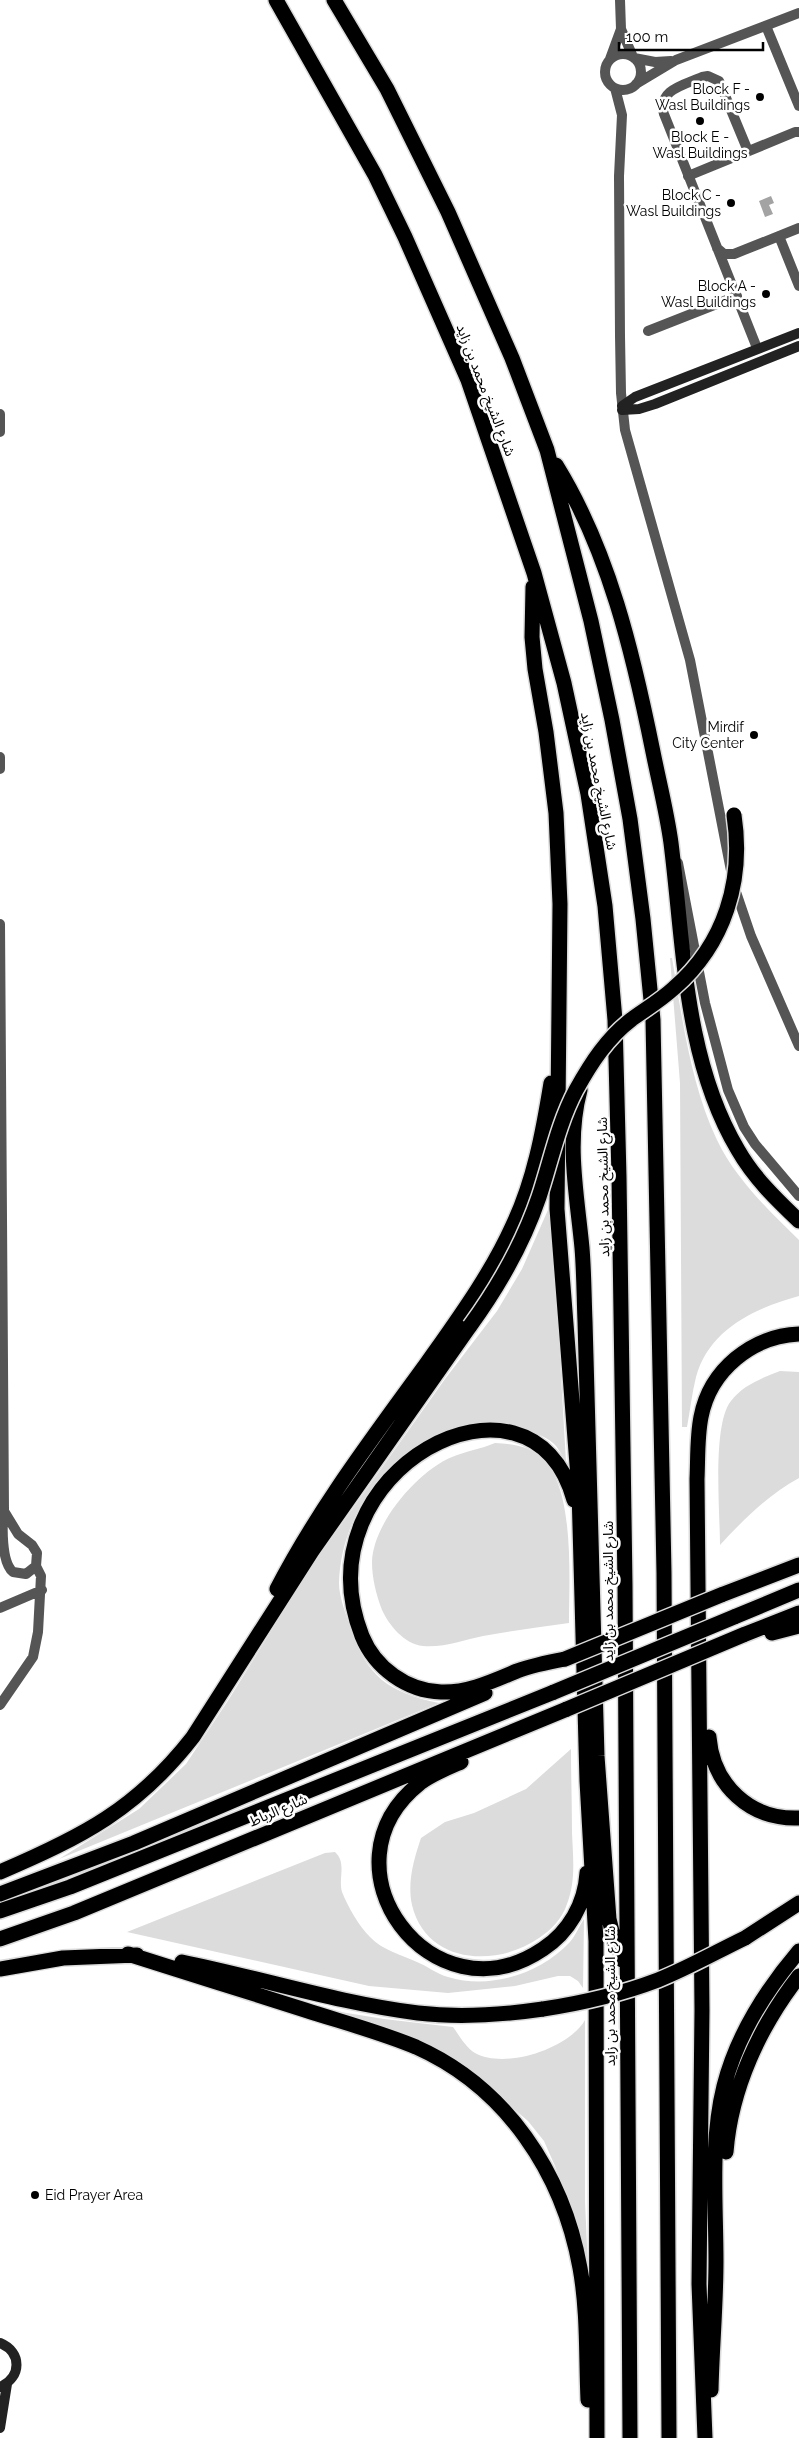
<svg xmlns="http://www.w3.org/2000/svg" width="799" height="2438" viewBox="0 0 799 2438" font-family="Raleway,'Noto Sans Arabic',sans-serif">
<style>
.green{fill:#dcdcdc}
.water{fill:#a3a3a3}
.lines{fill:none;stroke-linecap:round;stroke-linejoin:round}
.highway-casing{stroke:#dbdbdb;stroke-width:18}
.street{stroke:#555;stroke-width:10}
.secondary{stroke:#222;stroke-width:10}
.highway{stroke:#000;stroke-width:15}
.highway-bridge-casing{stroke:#dbdbdb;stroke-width:18;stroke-linecap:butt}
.highway-bridge{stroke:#000;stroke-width:15}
.poi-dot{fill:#000;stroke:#fff;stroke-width:2}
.labels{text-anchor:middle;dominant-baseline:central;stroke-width:5;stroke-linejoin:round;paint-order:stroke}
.poi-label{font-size:14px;fill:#000;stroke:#fff;text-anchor:end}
.street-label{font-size:14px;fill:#000;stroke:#fff}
</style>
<rect width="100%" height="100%" fill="#fff"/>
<path class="green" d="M670,958H672C682,1017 691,1086 717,1140C735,1178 769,1211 799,1240V1296C755,1308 709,1329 696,1377C692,1393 690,1411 687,1427H682L680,1083Z
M551,1203L566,1462C562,1456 558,1447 553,1443C545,1436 532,1432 522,1429C473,1416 422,1435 387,1470C358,1500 340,1542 339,1583C339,1597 346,1614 350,1627C367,1677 388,1692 439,1703L59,1859L139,1809L186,1764L229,1699L309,1570L445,1379L497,1311L522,1269Z
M780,1371L799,1372V1478C768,1495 744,1519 720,1545C720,1513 712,1424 731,1401C743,1385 762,1378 780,1371Z
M495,1443C513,1444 531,1446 544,1460C575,1491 569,1581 569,1623C540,1627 511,1631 483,1636C464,1640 443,1648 423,1646C404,1644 389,1625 382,1610C376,1594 372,1578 372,1562C373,1523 418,1471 452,1457C466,1451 481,1449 495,1443Z
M571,1749C571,1777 572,1805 572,1833C573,1857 576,1881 567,1904C562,1919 551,1930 539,1938C496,1968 426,1964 412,1905C407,1882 414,1859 421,1838L445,1822L474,1813L526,1789Z
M335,1852C347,1863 338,1878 342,1892C348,1907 359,1926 370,1937C382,1950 402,1955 417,1962C427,1966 437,1974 448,1977C490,1990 540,1974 570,1942C576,1935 579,1926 584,1919L583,1988L578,1981L570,1976H558L515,1986L448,1993L369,1986L127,1932L325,1853Z
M316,2008L384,2019L453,2027C459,2035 466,2048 475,2053C506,2070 569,2048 585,2020V2202L588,2268L578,2229L555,2166L544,2141L528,2121L451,2056L420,2041Z"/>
<path class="water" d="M771,196L774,203L769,205L773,214L765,217L759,201Z"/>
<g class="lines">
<defs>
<path id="highway" d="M276,0L375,175L405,237L468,380L534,573L564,683L588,794L605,906L615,1020L619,1177L625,1585L630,2438
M334,0L387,89L448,212L512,358L547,450L591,621L612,720L630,819L643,919L653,1020L664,1573L669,2438
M556,465C609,551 633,653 653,752C659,782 667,813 671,843C684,946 684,1059 738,1150C754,1178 776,1199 799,1221
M533,587L532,637L535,669L546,732L556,813L560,904L557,1209L579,1490L587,1781L596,1941L597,2438
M580,1090C566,1142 577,1195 582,1248C584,1272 584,1297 585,1321L597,1756L609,1919L614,1939L622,1960
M277,1589C319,1508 374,1436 427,1363C458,1319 491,1274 513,1225C534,1181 543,1132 551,1083
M721,1595L799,1565
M734,1617L799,1590
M772,1633L799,1626
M743,1635L799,1613
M565,1659C549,1662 533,1665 517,1671C493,1681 468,1693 441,1692C407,1691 375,1668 362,1636C297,1471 531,1346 574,1500
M709,1737C713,1785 750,1820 799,1818
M461,1762C447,1768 432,1774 420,1783C315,1866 432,2024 543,1949C569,1932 585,1904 587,1873
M0,1872C82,1837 137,1809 193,1737L312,1551L470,1326
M0,1894L134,1843L485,1693
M0,1911L70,1887L554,1692
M745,1938L799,1903
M0,1939L74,1913L567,1709
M128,1954C187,1973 246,1991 305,2010C342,2022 380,2032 416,2047C506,2087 563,2173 580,2268C588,2312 586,2356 588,2400
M182,1962C261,1978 338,2003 418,2013C460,2018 502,2015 543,2009
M0,1969L63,1958L137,1955
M726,2152C731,2088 760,2026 799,1976
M711,2390C712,2347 716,2304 716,2261C716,2204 710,2142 724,2086C737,2035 765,1991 799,1951
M705,2438L699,2284L702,2010L697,1479C698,1458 697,1437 701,1417C710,1370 752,1336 799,1334"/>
</defs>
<use href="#highway" class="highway-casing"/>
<path class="street" d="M620,0L621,29L633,57
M766,26L799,106
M605 72a18 18 0 1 1 36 0a18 18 0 1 1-36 0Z
M634,58L655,62L671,61
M610,59L621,29
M636,84L676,60L799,13
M615,88L622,115L619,176L620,336L621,393L625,430L690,660L734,886L751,936L799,1046
M748,151L719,81L708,76L702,77C684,85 657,90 664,114L757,348
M688,176L795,132H799
M779,236L799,286
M717,248L724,254H734L799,228
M648,331L737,296
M0,414V432
M0,757V769
M678,863L705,1003L728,1090L744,1127L755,1144L799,1196
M0,924L4,1511
M4,1511L18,1534L32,1545L37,1553L36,1566L26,1574L13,1572C1,1562 2,1525 4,1511Z
M0,1608L42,1590
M0,1705L33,1657L38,1632L41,1576L36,1566"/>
<path class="secondary" d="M622,406L635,397L799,333
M622,410L639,409L655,404L799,346
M0,2343C22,2352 22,2377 0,2387
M0,2428L7,2384"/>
<use href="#highway" class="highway"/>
<defs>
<path id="highway-bridge" d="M470,1326C499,1286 523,1244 539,1197C551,1161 558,1124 576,1090C591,1063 607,1038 632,1019C646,1009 661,1000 674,988C725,944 744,880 734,815
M565,1659L721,1595
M554,1692L734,1617
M567,1709L743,1635
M543,2009C583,2003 621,1994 658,1980C688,1968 716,1952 745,1938"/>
</defs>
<use href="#highway-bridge" class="highway-bridge-casing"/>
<use href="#highway-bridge" class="highway-bridge"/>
</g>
<g class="poi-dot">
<circle cx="760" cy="97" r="5"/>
<circle cx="700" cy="121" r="5"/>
<circle cx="731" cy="203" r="5"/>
<circle cx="766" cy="294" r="5"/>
<circle cx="754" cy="735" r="5"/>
<circle cx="35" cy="2195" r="5"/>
</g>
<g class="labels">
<g class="poi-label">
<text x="750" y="89">Block F -<tspan x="750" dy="16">Wasl Buildings</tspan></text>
<text x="700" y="137" text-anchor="middle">Block E -<tspan x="700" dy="16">Wasl Buildings</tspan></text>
<text x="721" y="195">Block C -<tspan x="721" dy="16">Wasl Buildings</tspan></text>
<text x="756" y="286">Block A -<tspan x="756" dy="16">Wasl Buildings</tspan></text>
<text x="744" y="727">Mirdif<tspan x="744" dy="16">City Center</tspan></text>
<text x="45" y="2195" text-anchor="start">Eid Prayer Area</text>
</g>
<g class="street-label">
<text transform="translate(486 390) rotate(69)">شارع الشيخ محمد بن زايد</text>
<text transform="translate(599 781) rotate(79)">شارع الشيخ محمد بن زايد</text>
<text transform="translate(603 1187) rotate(-91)">شارع الشيخ محمد بن زايد</text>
<text transform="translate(608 1591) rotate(-90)">شارع الشيخ محمد بن زايد</text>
<text transform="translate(278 1810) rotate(-23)">شارع الرباط</text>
<text transform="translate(610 1996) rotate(-90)">شارع الشيخ محمد بن زايد</text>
</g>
</g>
<path d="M619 42v8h144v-8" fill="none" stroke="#000000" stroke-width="2.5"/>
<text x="626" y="42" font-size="15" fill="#000000" stroke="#ffffff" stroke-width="4" paint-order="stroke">100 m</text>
</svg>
